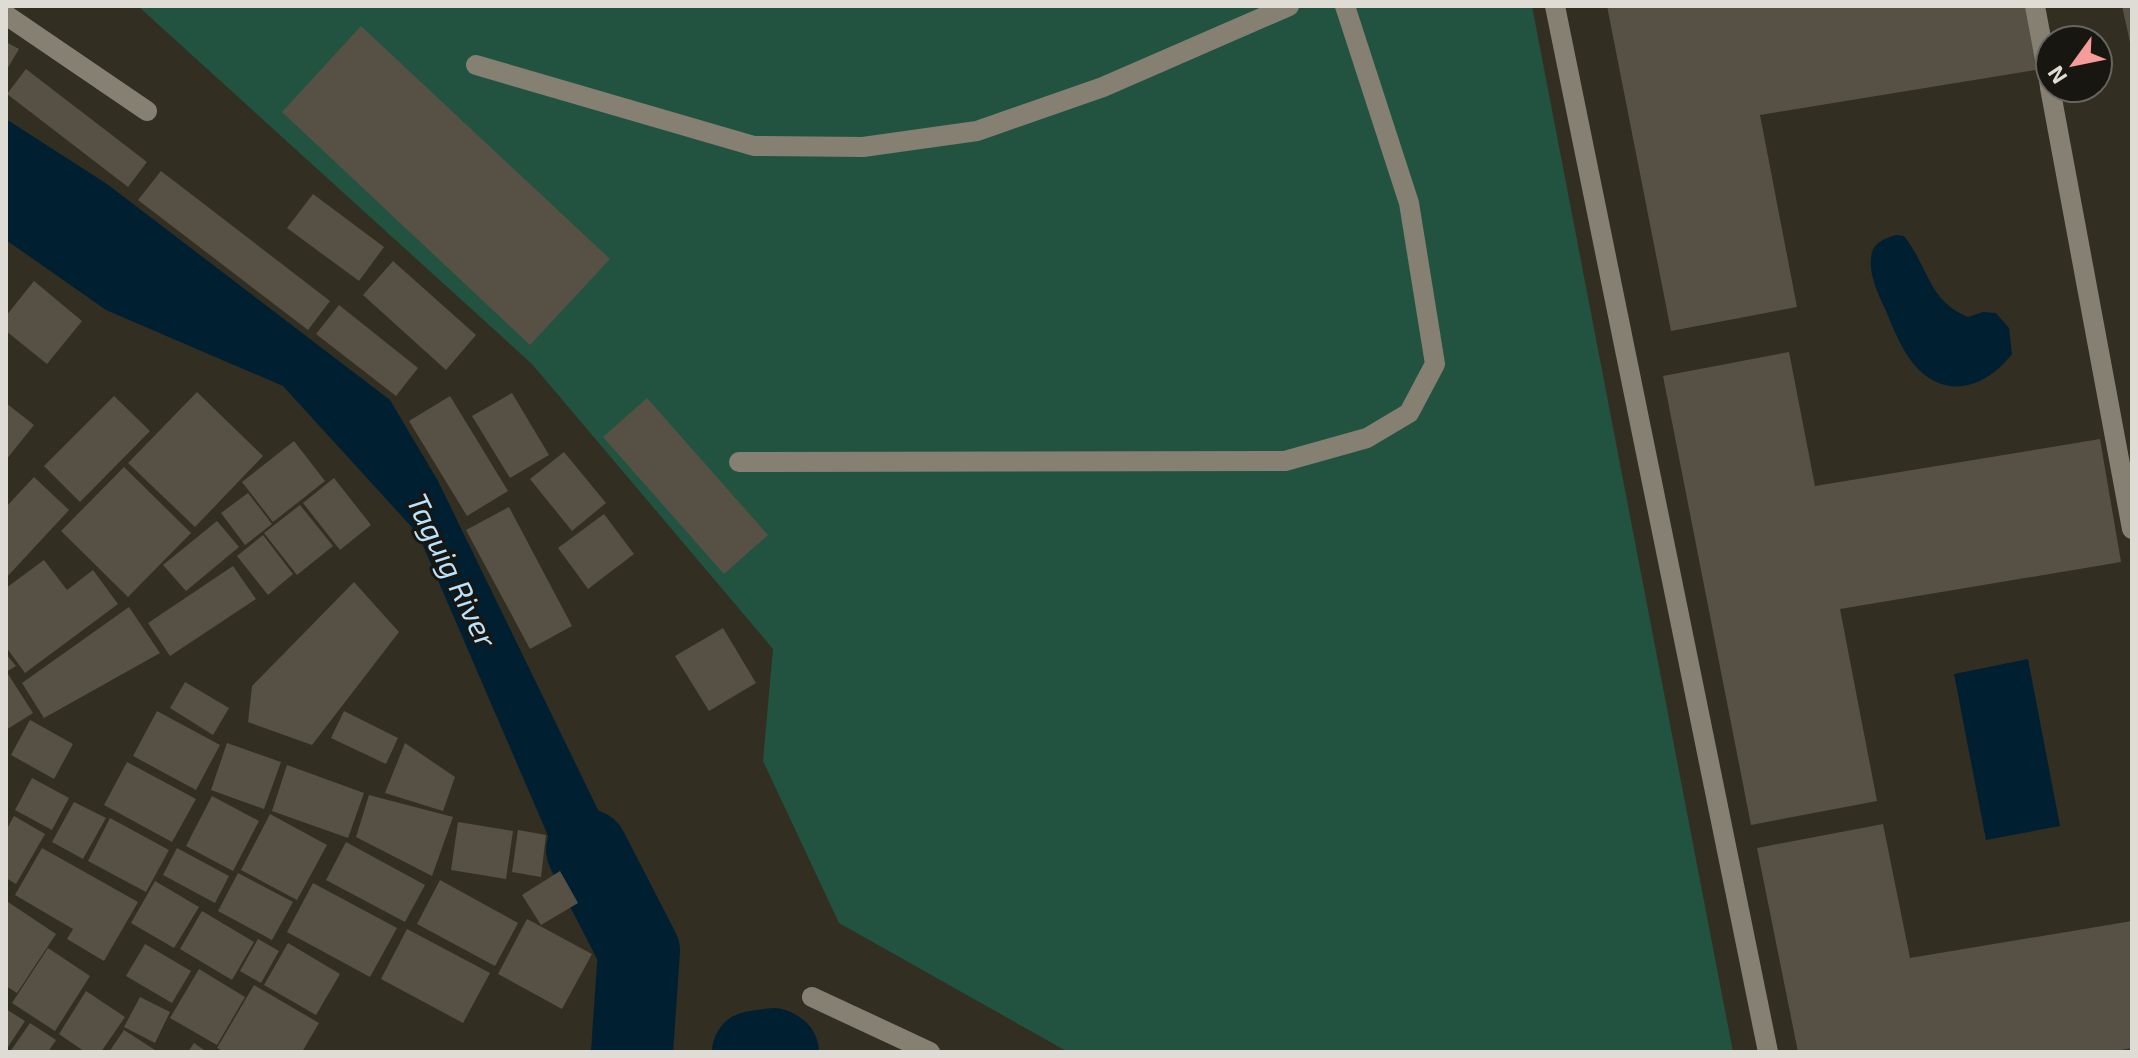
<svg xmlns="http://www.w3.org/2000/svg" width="2138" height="1058" viewBox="0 0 2138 1058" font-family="'Exo 2',sans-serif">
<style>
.green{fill:#225340}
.water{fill:#002032}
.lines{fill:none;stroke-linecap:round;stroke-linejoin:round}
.river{stroke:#002032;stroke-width:82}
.building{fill:#565144}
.lane{stroke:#858072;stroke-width:20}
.labels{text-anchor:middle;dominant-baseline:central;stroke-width:6;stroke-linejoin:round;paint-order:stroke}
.water-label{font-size:30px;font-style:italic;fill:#bae3fe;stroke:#181611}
</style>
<rect width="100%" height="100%" fill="#322e22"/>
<path class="green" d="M138,6H1532L1733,1052H1068L839,923L763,761L773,649L532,364Z"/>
<path class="water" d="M6,119L107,184L390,400L438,481L658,933L639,951L599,954L418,534L283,386L106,310L6,240Z
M1896,235L1904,236C1928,266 1929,302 1968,317L1983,312L1996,313L2009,328L2012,354C1989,384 1951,401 1919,370C1903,354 1894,330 1886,311C1878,293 1867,273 1872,252C1875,242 1886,238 1896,235Z
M2028,659L2060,826L1986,840L1954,674Z"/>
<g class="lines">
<path class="river" d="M587,850L639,951L632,1052
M753,1052L773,1049L778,1052"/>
</g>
<path class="building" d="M1607,6H2030L2041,69L1760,115L1797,307L1671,331Z
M2122,6H2132V47H2131Z
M361,26L610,259L530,345L282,112Z
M6,42L19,49L6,71Z
M26,69L147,162L128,187L7,94Z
M161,171L330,301L308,330L138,200Z
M313,194L384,247L359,281L287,228Z
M393,261L476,335L446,370L363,295Z
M34,281L82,321L47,364L6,331V316Z
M339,305L418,368L396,396L316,334Z
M1789,352L1815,486L2100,439L2121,562L1840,609L1877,801L1751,825L1663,376Z
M197,392L263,456L195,527L128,463Z
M512,393L549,455L510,478L472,416Z
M114,396L150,431L80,502L44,466Z
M450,396L508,491L467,516L409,421Z
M647,398L768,535L724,574L603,437Z
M6,403L34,425L6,460Z
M294,441L325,481L273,522L242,482Z
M564,452L606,503L572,531L530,479Z
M124,467L191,533L128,597L61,531Z
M34,477L69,510L6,578V507Z
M334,478L371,525L340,550L303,503Z
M248,493L272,524L245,545L221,513Z
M300,505L333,546L297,575L264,533Z
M509,507L572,626L530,649L466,530Z
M604,514L634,554L588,589L558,548Z
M217,521L239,547L186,591L163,565Z
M263,535L293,574L268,595L237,556Z
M44,560L67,590L93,570L118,604L25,673L6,647V588Z
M233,566L256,599L170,656L148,623Z
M354,582L399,632L312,745L248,722L252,686Z
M129,607L160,653L44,718L22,683Z
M723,628L756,683L709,711L675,656Z
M6,654L16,666L6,672Z
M8,674L33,713L6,730V675Z
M185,682L229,708L213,735L170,708Z
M157,711L220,745L196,790L133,756Z
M344,711L398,738L386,764L331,738Z
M30,720L73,744L54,779L11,755Z
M227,743L281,762L264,809L211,790Z
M405,743L455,777L443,811L385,793Z
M127,762L196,799L172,842L104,805Z
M287,765L364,793L348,838L272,811Z
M32,778L69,798L52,830L15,810Z
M369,795L453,817L432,876L356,837Z
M212,796L259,821L233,871L186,846Z
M74,802L106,818L83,859L52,842Z
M270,814L327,845L297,900L241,870Z
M14,816L45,834L16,884L6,878V830Z
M110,818L169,850L146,892L88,861Z
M458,822L513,831L506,879L451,870Z
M1883,824L1910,958L2132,921V1048L2109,1052H1798L1757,848Z
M518,830L546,835L541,877L512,872Z
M346,842L425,885L405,922L326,880Z
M42,848L138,902L104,961L67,939L73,929L15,895Z
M177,848L229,876L215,903L163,875Z
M560,871L578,903L541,925L522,895Z
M238,873L293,902L272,940L218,911Z
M440,880L518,923L495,966L417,924Z
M155,881L199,907L174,948L131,923Z
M313,883L397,928L370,977L287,932Z
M8,902L56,934L17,993L6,986Z
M202,911L254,942L232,980L180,949Z
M527,919L592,954L562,1009L498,974Z
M407,929L490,973L463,1023L381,979Z
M258,939L279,951L261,983L240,971Z
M288,943L340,974L316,1015L264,985Z
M145,944L191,971L172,1003L126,976Z
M48,948L90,976L55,1031L12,1003Z
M199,969L245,997L217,1045L170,1018Z
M254,985L319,1023L302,1052H225L217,1048Z
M86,991L125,1017L101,1052H85L59,1034Z
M140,997L170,1012L155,1043L124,1027Z
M6,1009L25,1021L6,1050Z
M30,1023L56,1040L48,1052H10Z
M124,1030L158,1052H109Z
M194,1043L207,1052H188Z"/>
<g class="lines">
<path class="lane" d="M1555,6L1768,1052
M2035,6L2050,86
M6,15L147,111
M476,65L754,146L863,147L977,131L1103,87L1289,6
M2050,88L2132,529
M739,462L1285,461L1367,438L1409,413L1435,364L1409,203L1345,6
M812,997L930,1052"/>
</g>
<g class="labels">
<g class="water-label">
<text transform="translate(453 570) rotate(64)">Taguig River</text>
</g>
</g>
<rect width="2138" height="1058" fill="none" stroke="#dfdcd5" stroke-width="16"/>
<g transform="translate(2074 64) rotate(237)"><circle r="38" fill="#181611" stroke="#68655f" stroke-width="2"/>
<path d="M0-6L14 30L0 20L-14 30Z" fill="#f59b99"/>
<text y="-12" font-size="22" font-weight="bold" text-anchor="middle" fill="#dfdcd5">N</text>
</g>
</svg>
